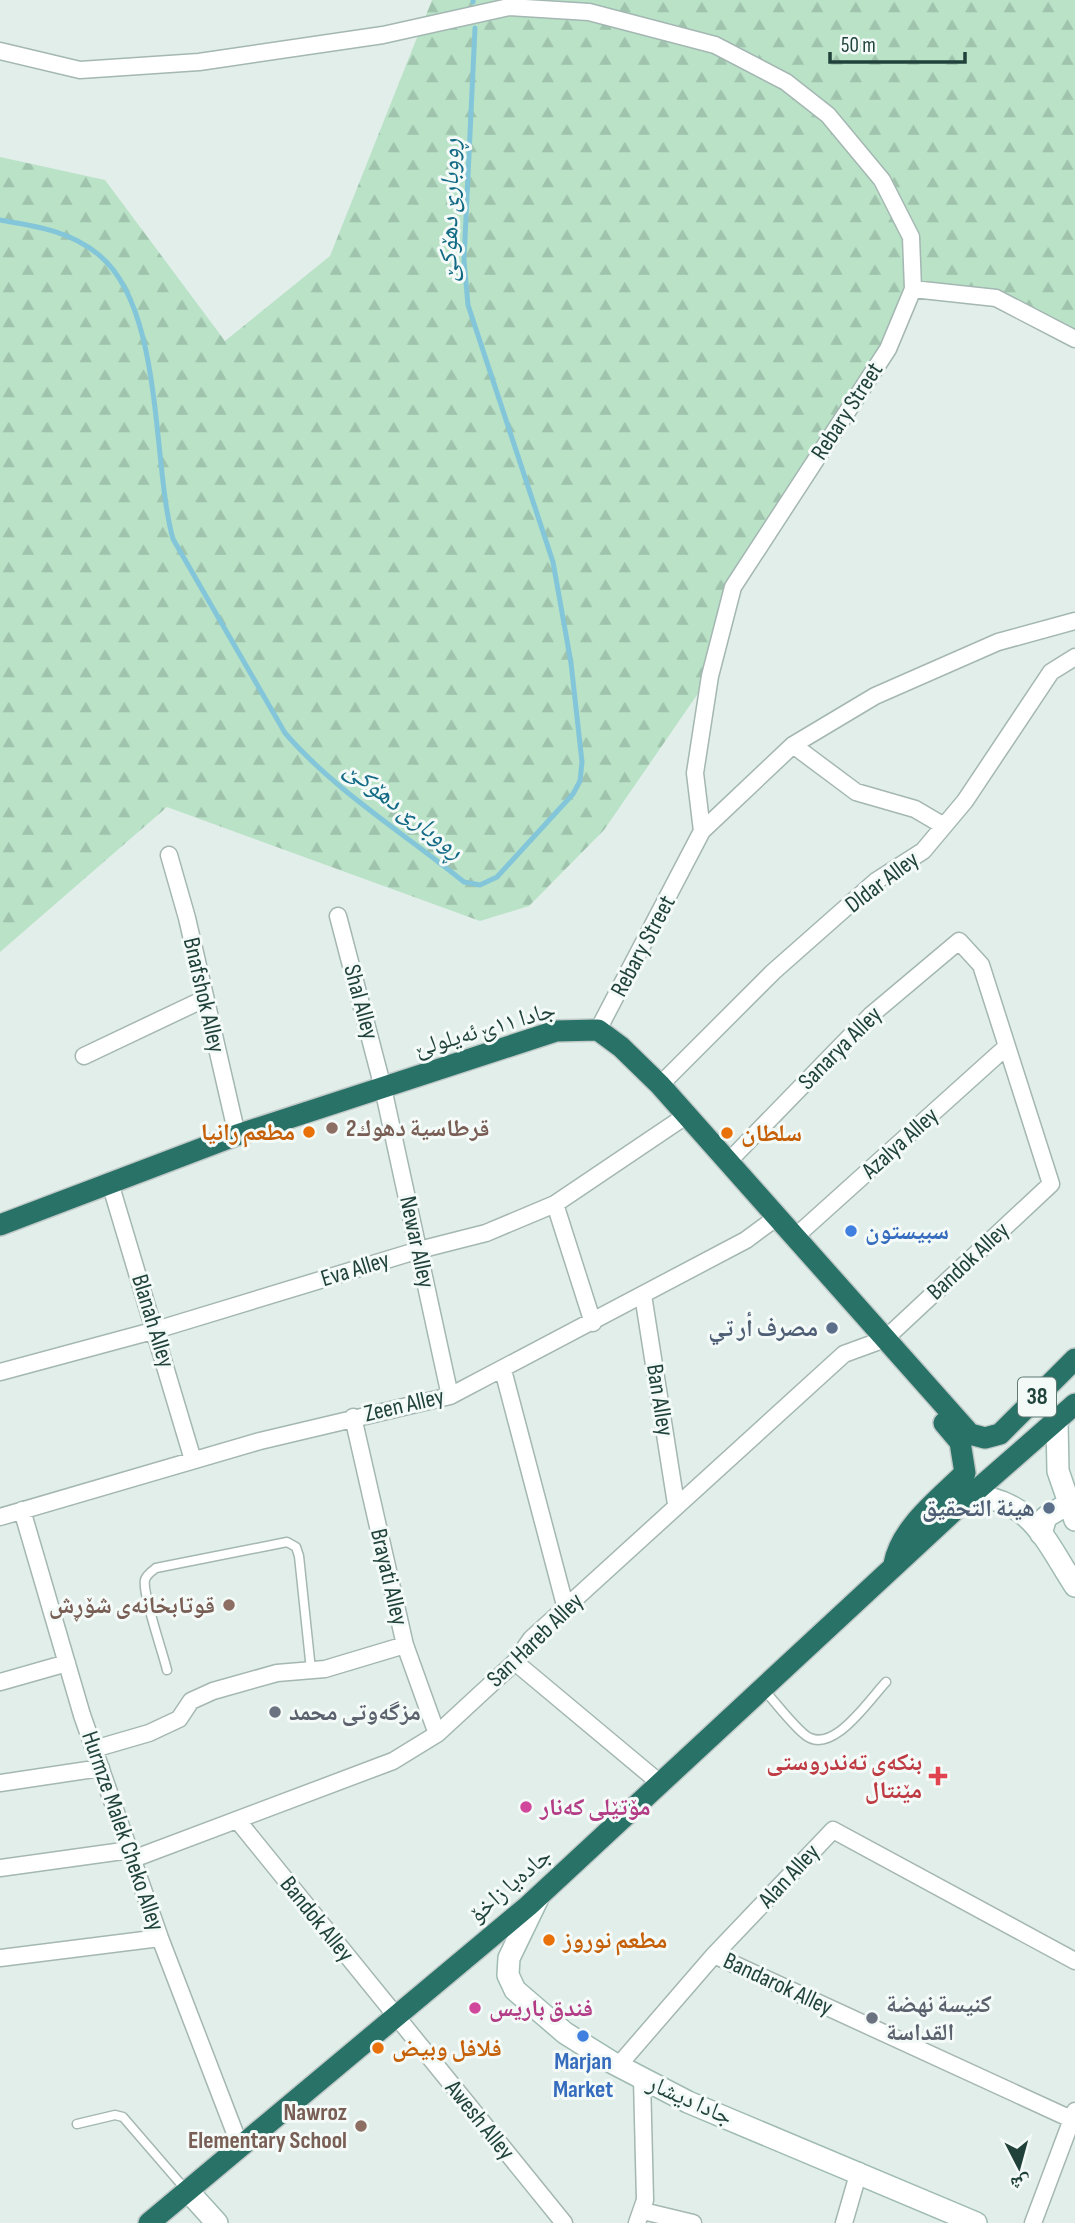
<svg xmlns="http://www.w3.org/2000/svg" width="1075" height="2223" viewBox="0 0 1075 2223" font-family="'Sofia Sans Condensed','Noto Naskh Arabic',sans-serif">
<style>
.forest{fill:url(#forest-firs)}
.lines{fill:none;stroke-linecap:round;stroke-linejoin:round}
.stream{stroke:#84c6d9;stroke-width:5}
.lane-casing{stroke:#a4b7b2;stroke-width:11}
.street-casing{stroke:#a4b7b2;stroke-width:19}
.secondary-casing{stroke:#9fbbb3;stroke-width:24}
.highway-casing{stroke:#c1cac8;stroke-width:24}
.lane{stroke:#fff;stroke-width:8}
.street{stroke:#fff;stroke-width:16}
.secondary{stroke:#fff;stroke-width:21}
.highway{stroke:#287267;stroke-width:21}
.education-dot{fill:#8d6e63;stroke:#f3faf7;stroke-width:2.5}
.food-dot{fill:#e8710a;stroke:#f3faf7;stroke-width:2.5}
.shop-dot{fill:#3f7fe0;stroke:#f3faf7;stroke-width:2.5}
.service-dot{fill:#5c6f8a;stroke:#f3faf7;stroke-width:2.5}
.worship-dot{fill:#6b7280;stroke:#f3faf7;stroke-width:2.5}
.health-dot{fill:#e0444e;stroke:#f3faf7;stroke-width:2.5}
.hotel-dot{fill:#d1479c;stroke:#f3faf7;stroke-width:2.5}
.labels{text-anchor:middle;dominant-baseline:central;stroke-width:6;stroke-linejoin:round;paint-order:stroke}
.shield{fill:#f3faf7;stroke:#5f7973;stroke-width:2}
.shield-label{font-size:23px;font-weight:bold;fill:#20423b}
.street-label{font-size:24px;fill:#20423b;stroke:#f3faf7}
.education-label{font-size:24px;font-weight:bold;fill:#785e54;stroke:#f3faf7;text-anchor:end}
.food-label{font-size:24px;font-weight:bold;fill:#c56008;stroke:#f3faf7;text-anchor:start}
.shop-label{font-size:24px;font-weight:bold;fill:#366cbe;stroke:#f3faf7;text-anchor:start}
.service-label{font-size:24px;font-weight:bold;fill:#4e5e75;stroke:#f3faf7;text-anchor:end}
.worship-label{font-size:24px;font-weight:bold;fill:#5b616d;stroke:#f3faf7;text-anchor:start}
.health-label{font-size:24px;font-weight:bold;fill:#be3a42;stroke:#f3faf7;text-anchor:end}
.hotel-label{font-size:24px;font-weight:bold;fill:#b23c85;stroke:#f3faf7;text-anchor:start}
.water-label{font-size:26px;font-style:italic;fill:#126a85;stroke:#f3faf7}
</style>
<defs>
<pattern id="forest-firs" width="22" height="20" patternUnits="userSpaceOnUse" patternTransform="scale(1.75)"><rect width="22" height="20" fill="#b9e2c7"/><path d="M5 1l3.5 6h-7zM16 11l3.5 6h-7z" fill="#9fc3ac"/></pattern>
</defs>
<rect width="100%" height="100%" fill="#e2eeea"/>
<path class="forest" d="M432,0H1075V339L996,298L913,289L888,349L733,587L710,676L604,830L529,906L480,921L167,807L0,952V157L105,180L225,341L330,256Z"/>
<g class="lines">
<path class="stream" d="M473,0V2
M0,220C35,226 71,231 99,255C164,308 152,464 173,539L285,733C335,791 405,834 464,882L480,885L497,877L573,794L580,781L582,762L571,663L553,562L468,305L464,260L475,28"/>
<defs>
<path id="lane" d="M167,1670C163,1653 142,1593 145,1580C146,1575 152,1571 156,1568L287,1542L296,1547L299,1556L311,1670
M764,1690C777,1704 790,1722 804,1734C831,1758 868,1701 886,1682
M77,2124L115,2115L123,2117L186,2190"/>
<path id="street" d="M0,51L80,70L199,62L383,35L509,7L589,12L715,45L786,82L828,115L882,180L911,237L913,289L888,349L733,587L710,676L695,773L702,831L598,1030
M913,289L996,298L1075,339
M793,745L856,792L915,809L944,826
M702,831L793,745L875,696L998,642L1075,621
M169,855L187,918L237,1135
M338,916L383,1088L450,1396
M84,1056L204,999
M660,1085L773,972L876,881L923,851L965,801L1051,672L1075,657
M110,1183L193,1460
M555,1204L593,1323
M795,1237L1005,1048
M643,1295L676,1504
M503,1370L566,1609
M0,1372L156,1330L419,1250L486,1233L555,1204L687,1115
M353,1417L405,1645L437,1734
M22,1510L82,1715L160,1938L240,2146
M0,1517L260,1441L450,1396L746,1240L777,1217
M515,1662L661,1784
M0,1682L67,1663
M94,1749L149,1733L179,1719L191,1701L213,1691L277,1673L325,1669L405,1645
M0,1783L101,1768
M238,1821L564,2223
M133,1859L393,1761L437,1734L515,1662L531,1639L844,1354L885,1339L1051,1184L981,965L959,941L871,1015L728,1162
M0,1868L130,1850
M714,1955L1071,2119
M0,1958L160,1938
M618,2066L714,1955L833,1830L1075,1961
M643,2211L693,2223
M637,2223L645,2200L642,2079
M844,2223L859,2171
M1033,2223L1075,2111"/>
<path id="secondary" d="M1057,1422L1058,1471L1075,1520
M970,1496C1031,1498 1045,1540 1075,1586
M1041,1534L1046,1517L1061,1508H1069
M539,1896L509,1958L508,1975L515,1990L565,2033L613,2063L688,2102L976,2223
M188,2191L217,2223"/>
<path id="highway" d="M0,1225L237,1135L556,1031L598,1030L621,1047L660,1085L970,1434L985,1438L1000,1434L1075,1359
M894,1564C901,1527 939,1499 965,1473L960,1442L944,1423
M149,2223L528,1906L970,1496L1075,1404"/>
</defs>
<use href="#lane" class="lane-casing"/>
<use href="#street" class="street-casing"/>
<use href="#secondary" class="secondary-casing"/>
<use href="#highway" class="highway-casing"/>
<use href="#lane" class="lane"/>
<use href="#street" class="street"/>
<use href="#secondary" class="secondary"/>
<use href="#highway" class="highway"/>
</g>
<g class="education-dot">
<circle cx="332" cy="1128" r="7"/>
<circle cx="229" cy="1605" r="7"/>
<circle cx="361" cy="2126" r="7"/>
</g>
<g class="food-dot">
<circle cx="309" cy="1132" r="7"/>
<circle cx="727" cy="1133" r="7"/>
<circle cx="549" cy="1940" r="7"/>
<circle cx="378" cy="2048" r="7"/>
</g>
<g class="shop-dot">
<circle cx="851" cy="1231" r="7"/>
<circle cx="583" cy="2036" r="7"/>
</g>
<g class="service-dot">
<circle cx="832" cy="1328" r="7"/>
<circle cx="1049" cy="1508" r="7"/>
</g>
<g class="worship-dot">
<circle cx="275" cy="1712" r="7"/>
<circle cx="872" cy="2018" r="7"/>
</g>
<path class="health-dot" d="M934.5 1765.5h7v7h7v7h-7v7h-7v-7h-7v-7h7z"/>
<g class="hotel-dot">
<circle cx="526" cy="1807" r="7"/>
<circle cx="475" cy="2008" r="7"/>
</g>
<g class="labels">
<rect class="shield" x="1018" y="1377.5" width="38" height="39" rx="5"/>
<g class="shield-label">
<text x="1037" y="1397">38</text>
</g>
<g class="street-label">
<text transform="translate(847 411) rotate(-57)">Rebary Street</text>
<text transform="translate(882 882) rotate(-37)">Dldar Alley</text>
<text transform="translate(643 946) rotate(-62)">Rebary Street</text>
<text transform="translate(204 995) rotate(77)">Bnafshok Alley</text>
<text transform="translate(361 1002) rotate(75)">Shal Alley</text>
<text transform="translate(485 1029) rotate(-16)">جادا ١١ێ ئه‌یلولێ</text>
<text transform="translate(840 1048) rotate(-45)">Sanarya Alley</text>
<text transform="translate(900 1143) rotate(-42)">Azalya Alley</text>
<text transform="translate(417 1242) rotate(78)">Newar Alley</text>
<text transform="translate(968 1261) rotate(-43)">Bandok Alley</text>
<text transform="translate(355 1269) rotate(-17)">Eva Alley</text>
<text transform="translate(153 1321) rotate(73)">Blanah Alley</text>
<text transform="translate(660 1400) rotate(81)">Ban Alley</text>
<text transform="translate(404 1405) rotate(-13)">Zeen Alley</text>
<text transform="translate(389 1577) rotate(77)">Brayati Alley</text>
<text transform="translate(535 1640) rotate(-44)">San Hareb Alley</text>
<text transform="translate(123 1831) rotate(71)">Hurmze Malek Cheko Alley</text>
<text transform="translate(789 1876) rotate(-47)">Alan Alley</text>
<text transform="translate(510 1885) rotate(-41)">جادەیا زاخۆ</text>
<text transform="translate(317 1919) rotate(51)">Bandok Alley</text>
<text transform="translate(778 1984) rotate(25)">Bandarok Alley</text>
<text transform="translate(690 2100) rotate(24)">جادا دیشار</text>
<text transform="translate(480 2120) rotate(51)">Awesh Alley</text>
</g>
<g class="education-label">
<text x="346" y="1128" text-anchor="start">قرطاسية دهوك2</text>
<text x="215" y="1605">قوتابخانەی شۆڕش</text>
<text x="347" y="2112">Nawroz<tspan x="347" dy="28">Elementary School</tspan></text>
</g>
<g class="food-label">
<text x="295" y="1132" text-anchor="end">مطعم رانيا</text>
<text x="741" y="1133">سلطان</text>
<text x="563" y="1940">مطعم نوروز</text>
<text x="392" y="2048">فلافل وبيض</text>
</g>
<g class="shop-label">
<text x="865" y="1231">سبيستون</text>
<text x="583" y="2061" text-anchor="middle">Marjan<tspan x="583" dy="28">Market</tspan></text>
</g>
<g class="service-label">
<text x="818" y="1328">مصرف أر تي</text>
<text x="1035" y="1508">هيئة التحقيق</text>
</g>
<g class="worship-label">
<text x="289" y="1712">مزگەوتی محمد</text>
<text x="886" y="2004">كنيسة نهضة<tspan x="886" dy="28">القداسة</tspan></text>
</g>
<g class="health-label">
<text x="922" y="1762">بنکەی تەندروستی<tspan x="922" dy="28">مێنتال</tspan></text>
</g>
<g class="hotel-label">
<text x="540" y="1807">مۆتێلی کەنار</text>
<text x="489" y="2008">فندق باريس</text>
</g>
<g class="water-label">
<text transform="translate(450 210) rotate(-89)">ڕووبارێ دهۆكێ</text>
<text transform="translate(404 810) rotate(38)">ڕووبارێ دهۆكێ</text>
</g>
</g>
<g transform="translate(1019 2167) rotate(174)" stroke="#f3faf7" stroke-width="5" paint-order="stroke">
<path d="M0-5L12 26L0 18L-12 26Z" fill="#20423b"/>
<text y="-10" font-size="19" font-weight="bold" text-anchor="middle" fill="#20423b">ش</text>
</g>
<path d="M830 52v10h135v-10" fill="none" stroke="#20423b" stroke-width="3.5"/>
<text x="841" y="52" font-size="21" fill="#20423b" stroke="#f3faf7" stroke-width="5" paint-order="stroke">50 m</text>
</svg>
